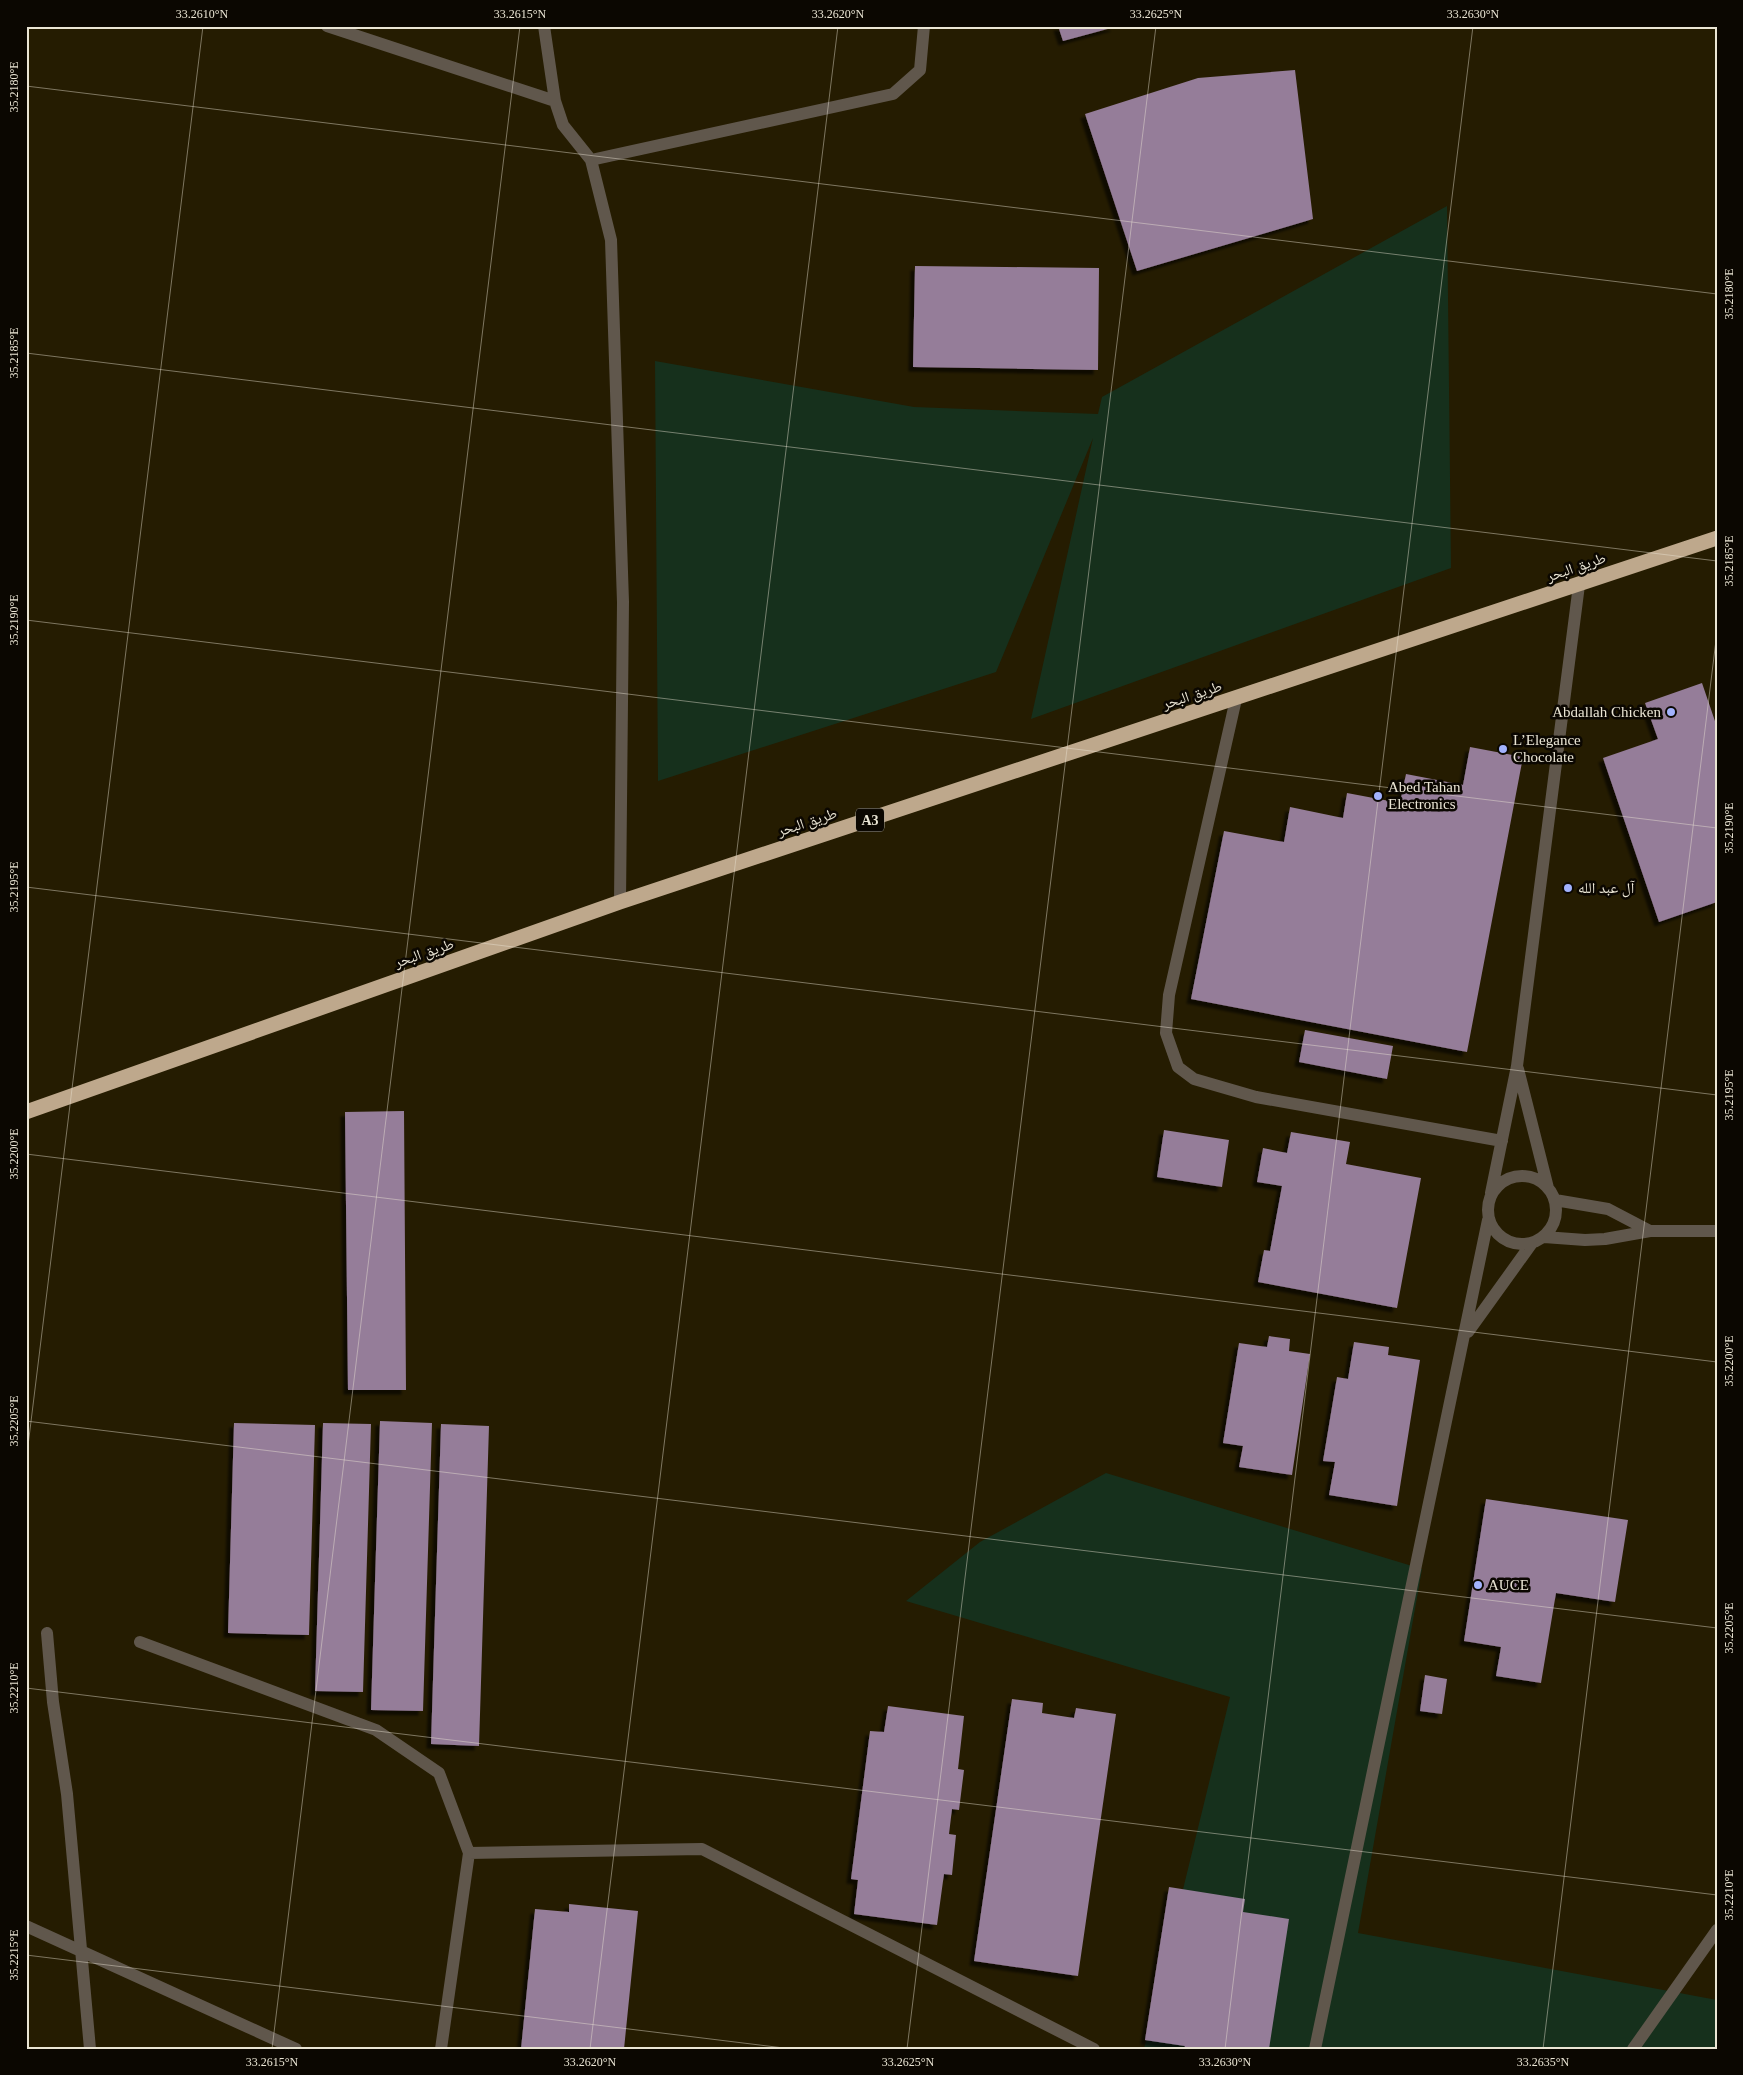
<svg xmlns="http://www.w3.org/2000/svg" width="1743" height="2075" viewBox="0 0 1743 2075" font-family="'Times New Roman','Noto Naskh Arabic',serif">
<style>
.green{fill:#16301c}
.building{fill:#957d99;filter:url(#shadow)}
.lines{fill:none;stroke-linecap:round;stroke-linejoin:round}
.minor{stroke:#60574c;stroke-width:12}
.highway{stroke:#bea88c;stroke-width:15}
.ticks{fill:none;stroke:#eae5d4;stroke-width:1;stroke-opacity:0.45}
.poi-dot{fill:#a2b2fd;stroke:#0b0701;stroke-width:2}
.labels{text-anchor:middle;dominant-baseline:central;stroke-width:5;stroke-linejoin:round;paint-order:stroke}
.shield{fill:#0b0701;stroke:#a7a295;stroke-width:1}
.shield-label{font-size:14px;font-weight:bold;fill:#eae5d4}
.street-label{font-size:15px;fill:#eae5d4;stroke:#0b0701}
.poi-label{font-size:15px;fill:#eae5d4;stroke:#0b0701;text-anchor:start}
.neatline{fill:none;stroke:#eae5d4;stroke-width:2}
.ticks-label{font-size:12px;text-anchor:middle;fill:#eae5d4}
</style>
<defs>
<filter id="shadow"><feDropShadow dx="-4.5" dy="4.5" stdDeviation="1" flood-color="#0009"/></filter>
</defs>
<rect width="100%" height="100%" fill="#251c01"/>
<path class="green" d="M1447,206L1451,568L1031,719L1093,438L996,672L658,781L655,361L914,407L1098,414L1102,397Z
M1106,1473L1422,1569L1358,1933L1717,2000V2049H1144L1230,1697L906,1601L980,1542Z"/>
<path class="building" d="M1058,26H1115V27L1063,41Z
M1295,70L1313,219L1137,271L1085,114L1198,78Z
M915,266L1099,268L1098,370L913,367Z
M1702,683L1717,727V902L1659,922L1603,758L1658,739L1645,703Z
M1470,747L1523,757L1467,1052L1191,999L1224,831L1284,842L1290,807L1343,818L1347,793L1400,803L1406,774L1463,785Z
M1305,1030L1393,1046L1387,1079L1299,1062Z
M404,1111L406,1390H348L345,1112Z
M1164,1130L1229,1140L1222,1187L1157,1177Z
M1291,1132L1350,1142L1346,1164L1421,1178L1397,1308L1258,1282L1264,1250L1270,1251L1282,1186L1257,1182L1263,1148L1287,1153Z
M1269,1336L1290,1339L1289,1351L1310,1354L1292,1475L1239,1467L1243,1446L1223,1443L1239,1343L1267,1347Z
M1354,1342L1389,1347L1388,1355L1420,1360L1397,1506L1329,1495L1335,1462L1323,1461L1337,1377L1348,1379Z
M380,1421L432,1423L423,1711L371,1710Z
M234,1423L315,1425L309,1635L228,1633Z
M323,1423L371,1424L363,1692L315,1691Z
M441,1424L489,1426L479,1746L431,1744Z
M1486,1499L1628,1520L1615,1602L1556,1593L1541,1683L1496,1676L1501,1647L1464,1641Z
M1425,1675L1447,1679L1442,1714L1420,1711Z
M1012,1699L1043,1703L1042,1713L1074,1718L1076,1708L1116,1714L1078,1976L974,1961Z
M888,1706L964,1716L958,1769L964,1770L959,1810L952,1809L949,1834L956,1835L952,1875L944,1874L937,1925L854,1914L858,1880L851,1879L870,1731L884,1732Z
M1169,1887L1245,1899L1243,1912L1289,1919L1269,2049H1184L1185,2046L1145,2040Z
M569,1904L638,1911L624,2049H521L535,1909L569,1912Z"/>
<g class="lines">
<path class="minor" d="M327,26L555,101L563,125L591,160L611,240L623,602L620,902
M544,26L555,101
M591,160L893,94L920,70L924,26
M1236,699L1169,995L1166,1033L1178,1067L1194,1079L1256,1097L1502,1141
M1518,1069L1548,1188
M1488 1210a34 34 0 1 1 68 0a34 34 0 1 1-68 0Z
M1491,1193L1517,1066L1579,585
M1555,1200L1608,1209L1650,1231
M1544,1237L1585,1240L1605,1239L1650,1231H1717
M1468,1332L1532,1243
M47,1633L53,1702L67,1794L90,2049
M140,1642L376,1730L439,1773L469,1853L441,2049
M469,1853L702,1849L1094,2049
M26,1926L296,2049
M1315,2049L1488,1220
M1633,2049L1717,1930"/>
<path class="highway" d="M26,1112L620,902L1717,538"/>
</g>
<path class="ticks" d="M1710,26L1717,27M26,86L1717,294M26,353L1717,561M26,620L1717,828M26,887L1717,1095M26,1154L1717,1362M26,1421L1717,1628M26,1462L203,26M26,1688L1717,1895M26,1955L792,2049M272,2049L520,26M590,2049L838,26M907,2049L1156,26M1225,2049L1473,26M1543,2049L1717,632"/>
<g class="poi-dot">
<circle cx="1671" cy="712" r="5"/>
<circle cx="1503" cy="749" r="5"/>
<circle cx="1378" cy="796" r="5"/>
<circle cx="1568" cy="888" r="5"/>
<circle cx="1478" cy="1585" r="5"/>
</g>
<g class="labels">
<rect class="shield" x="856" y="808.5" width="28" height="23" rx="4"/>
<g class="shield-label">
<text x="870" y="820">A3</text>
</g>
<g class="street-label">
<text transform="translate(1576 567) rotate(-19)">طريق البحر</text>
<text transform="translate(1192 695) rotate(-18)">طريق البحر</text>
<text transform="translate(807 822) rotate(-18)">طريق البحر</text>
<text transform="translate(424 953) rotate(-19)">طريق البحر</text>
</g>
<g class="poi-label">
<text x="1661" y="712" text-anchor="end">Abdallah Chicken</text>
<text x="1513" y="740">L’Elegance<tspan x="1513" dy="17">Chocolate</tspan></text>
<text x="1388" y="787">Abed Tahan<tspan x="1388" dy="17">Electronics</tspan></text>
<text x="1578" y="888">آل عبد الله</text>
<text x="1488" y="1585">AUCE</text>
</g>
</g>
<rect width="1743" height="2075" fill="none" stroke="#0b0701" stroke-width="55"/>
<rect x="28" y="28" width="1688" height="2020" class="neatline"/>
<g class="ticks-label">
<text x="202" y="18">33.2610°N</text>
<text x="520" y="18">33.2615°N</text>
<text x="838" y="18">33.2620°N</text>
<text x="1156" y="18">33.2625°N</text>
<text x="1473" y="18">33.2630°N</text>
<text transform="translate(14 87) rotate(-90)" y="4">35.2180°E</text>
<text transform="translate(1729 294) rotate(-90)" y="4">35.2180°E</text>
<text transform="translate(14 353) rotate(-90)" y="4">35.2185°E</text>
<text transform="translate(1729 561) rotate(-90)" y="4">35.2185°E</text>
<text transform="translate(14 620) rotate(-90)" y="4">35.2190°E</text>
<text transform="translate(1729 828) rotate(-90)" y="4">35.2190°E</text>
<text transform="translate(14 887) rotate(-90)" y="4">35.2195°E</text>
<text transform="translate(1729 1095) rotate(-90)" y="4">35.2195°E</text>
<text transform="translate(14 1154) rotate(-90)" y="4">35.2200°E</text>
<text transform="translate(1729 1361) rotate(-90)" y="4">35.2200°E</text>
<text transform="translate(14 1421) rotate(-90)" y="4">35.2205°E</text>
<text transform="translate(1729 1628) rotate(-90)" y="4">35.2205°E</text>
<text transform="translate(14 1688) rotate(-90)" y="4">35.2210°E</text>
<text transform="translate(1729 1895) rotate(-90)" y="4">35.2210°E</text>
<text transform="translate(14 1955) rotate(-90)" y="4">35.2215°E</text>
<text x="272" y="2066">33.2615°N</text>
<text x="590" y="2066">33.2620°N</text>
<text x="908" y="2066">33.2625°N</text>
<text x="1225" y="2066">33.2630°N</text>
<text x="1543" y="2066">33.2635°N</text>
</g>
</svg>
